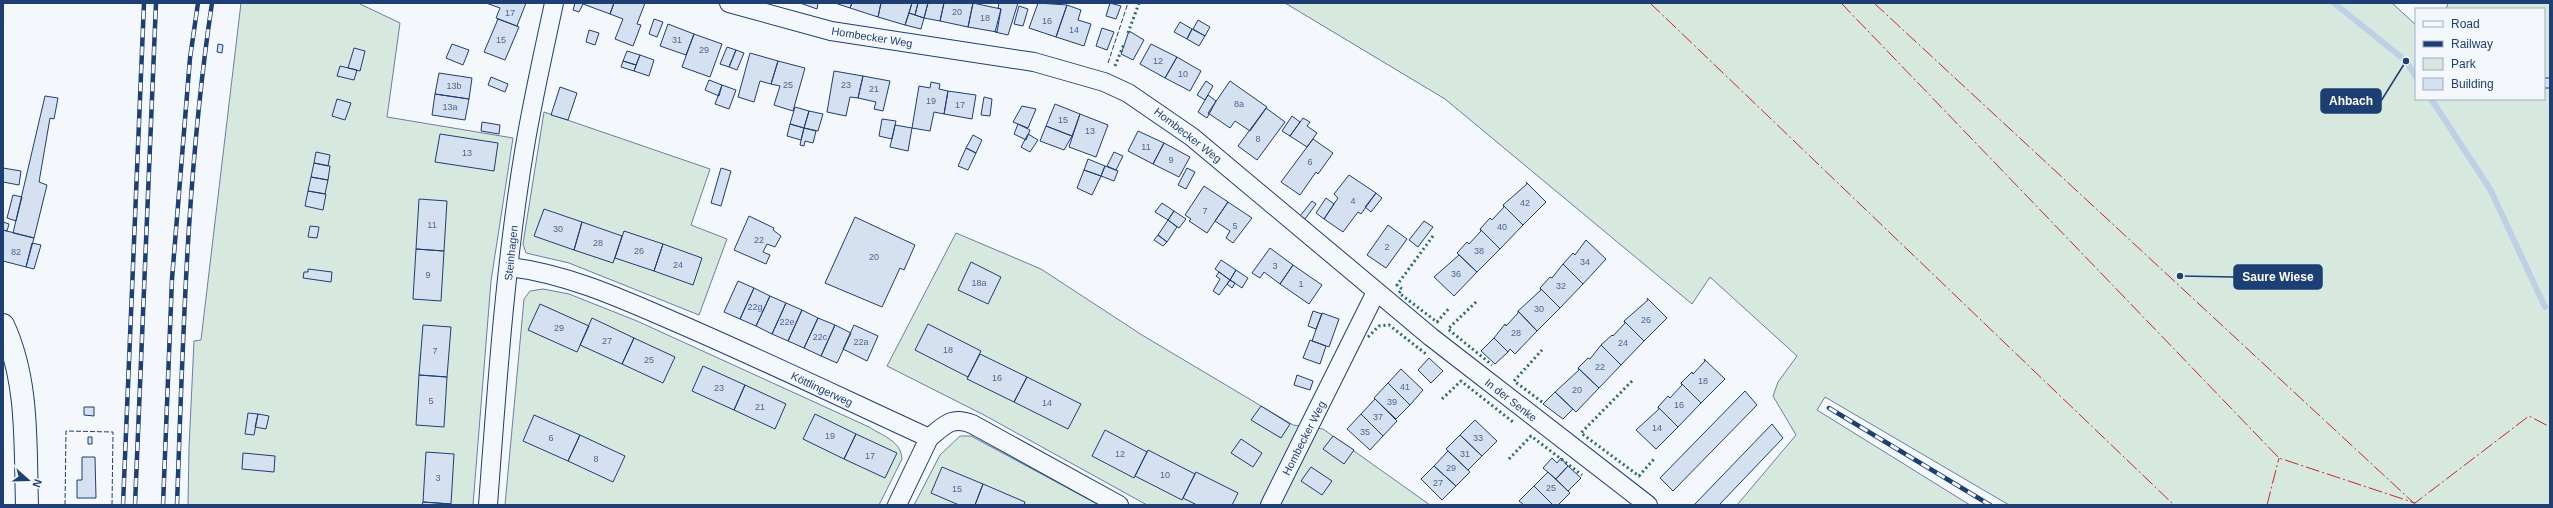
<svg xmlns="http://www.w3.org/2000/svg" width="2553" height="508" viewBox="0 0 2553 508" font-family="Helvetica,sans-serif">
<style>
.green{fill:#d7e8df;stroke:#687fa3}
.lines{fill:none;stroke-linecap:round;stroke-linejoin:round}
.stream{stroke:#bed0e5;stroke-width:6}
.building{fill:#d5e0f0;stroke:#1d3f73}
.minor-casing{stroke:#1d3f73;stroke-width:20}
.tertiary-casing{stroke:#1d3f73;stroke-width:24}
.minor{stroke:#f4f7fb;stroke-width:18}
.tertiary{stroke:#f4f7fb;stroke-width:22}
.rail-casing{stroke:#1d3f73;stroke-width:4.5}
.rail{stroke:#f4f7fb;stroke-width:3;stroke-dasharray:9;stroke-linecap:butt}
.hedge{stroke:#2c6c60;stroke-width:3;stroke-dasharray:2 3;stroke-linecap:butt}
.fence{stroke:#1d3f73;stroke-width:1;stroke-dasharray:5 2;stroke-linecap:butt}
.power{stroke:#c62828;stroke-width:1;stroke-dasharray:14 3 2 3;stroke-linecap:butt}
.labels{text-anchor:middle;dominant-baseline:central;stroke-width:3;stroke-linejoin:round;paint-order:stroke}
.number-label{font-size:9px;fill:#4b6792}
.street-label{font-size:11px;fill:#1d3f73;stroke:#f4f7fb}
.leader{fill:none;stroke:#1d3f73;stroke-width:1.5}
.callout-dot{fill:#1d3f73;stroke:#f4f7fb;stroke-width:1.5}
.callout{fill:#1d3f73;stroke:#1d3f73;stroke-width:1.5}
.callout-label{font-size:12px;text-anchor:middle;font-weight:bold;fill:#fff}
</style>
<rect width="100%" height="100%" fill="#f4f7fb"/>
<path class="green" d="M241,3H358L400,23L387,117L513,138L491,281L473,505H188L189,448L194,341L201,340Z
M1285,3H2392L2416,25V99H2544V9H2446L2448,3H2550V505H2009L1825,397L1817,410L1970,505H1737L1796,435L1773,396L1778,382L1797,356L1710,277L1692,304L1445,99Z
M544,112L710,169L691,225L727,239L699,315L569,263L526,253L523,244Z
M956,233L1041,269L1142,335L1293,425L1323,429L1430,505H1147L984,415L887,366Z
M543,289L569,294L637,321L869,427C883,436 901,441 902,459L879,505H505L524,299L530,291Z
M960,436H971L1099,505H914L940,455Z"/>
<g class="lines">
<path class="stream" d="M2334,3L2406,61L2416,77
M2431,99L2490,189L2545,307"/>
</g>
<path class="building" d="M486,3H526L517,26L496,18L500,8Z
M575,3H614L610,14L583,4L579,12L573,10Z
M614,3H645L637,24L641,25L633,46L615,39L623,19L610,14Z
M800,3H818L817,9Z
M835,3H852L850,8Z
M852,3H881L878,17L850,8Z
M881,3H912L905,25L878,17Z
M912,3H918L915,15L909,13Z
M918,3H928L924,18L915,15Z
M928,3H944L940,21L924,18Z
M944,3H973L968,27L940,21Z
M973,3L1001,9L997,32L968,27Z
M999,3H1018L1008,35L995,32L1001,9L998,8Z
M1038,3L1067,5L1056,37L1029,28Z
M1110,3L1121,6L1116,19L1106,16Z
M1067,5L1081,10L1078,20L1091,24L1084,46L1056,37Z
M1019,6L1028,9L1023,26L1014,24Z
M909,13L924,18L921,29L905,25Z
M498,19L519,27L505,60L484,52Z
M654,19L663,22L657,37L649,34Z
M1198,20L1210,27L1205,36L1193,29Z
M1180,22L1192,29L1187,39L1174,32Z
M668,24L694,34L686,55L660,46Z
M1102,28L1114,32L1107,50L1096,46Z
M1192,29L1205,36L1199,46L1187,39Z
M589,30L599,33L595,45L586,42Z
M1129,31L1144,40L1133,60L1121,54Z
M694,34L722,44L710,77L682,67Z
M218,44L223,45L222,53L217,52Z
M452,44L469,50L463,65L446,58Z
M1151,44L1177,57L1165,78L1140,64Z
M727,47L736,50L729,67L720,64Z
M354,48L365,51L360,71L348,68Z
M736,50L744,53L737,70L729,67Z
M627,51L640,55L636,65L623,61Z
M750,53L778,61L771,84L760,81L754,102L738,97Z
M640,55L654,60L649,76L634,71Z
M1177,57L1201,71L1190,91L1165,78Z
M623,61L636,65L634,71L621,67Z
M778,61L805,68L793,111L774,105L780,86L771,84Z
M340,66L357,70L354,80L337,76Z
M834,71L863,76L858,98L850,97L846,116L827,112Z
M439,73L472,78L469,99L435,94Z
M863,76L890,81L883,111L874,109L876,102L858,98Z
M491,77L508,84L505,92L488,85Z
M2544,78H2550V88H2544Z
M709,80L722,85L719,96L705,90Z
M1206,81L1213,86L1205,100L1197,95Z
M1230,81L1267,107L1250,131L1235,121L1230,128L1208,113Z
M931,82L940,84L939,89L948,91L944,114L934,112L930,131L912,128L919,86L930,88Z
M722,85L736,90L729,109L715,104Z
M560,87L577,93L568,120L551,115Z
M948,91L976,95L972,119L944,114Z
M435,94L469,99L465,120L432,115Z
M1208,95L1216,101L1207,118L1198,112Z
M45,96L58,98L54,119L50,118L39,182L47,185L34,238L13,233Z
M984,97L992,99L990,116L981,115Z
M337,99L351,103L345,120L332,116Z
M1055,104L1080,114L1072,136L1046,126Z
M1022,106L1036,109L1028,128L1013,122Z
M795,107L809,111L804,128L790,124Z
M1266,108L1285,122L1257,160L1238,146Z
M809,111L823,114L818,131L804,128Z
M1080,114L1108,125L1096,157L1069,147Z
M1292,116L1300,122L1290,136L1282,131Z
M1303,118L1310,122L1307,126L1317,133L1307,147L1290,136Z
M882,119L896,121L892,139L879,136Z
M482,122L500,125L499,134L481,131Z
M790,124L804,128L801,140L787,136Z
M1018,124L1030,130L1026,140L1014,134Z
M895,125L912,128L908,151L890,147Z
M1046,126L1072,136L1064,150L1040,141Z
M804,128L816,131L813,143L805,141L804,146L800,145Z
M1138,131L1164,143L1153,164L1128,151Z
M440,134L498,143L494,171L435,162Z
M1028,134L1038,140L1030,152L1021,147Z
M973,135L982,140L976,153L966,148Z
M1313,139L1333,153L1318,174L1316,172L1300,195L1281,182Z
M1164,143L1190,157L1179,177L1153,164Z
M966,148L976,153L968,170L958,166Z
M316,152L330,155L328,166L314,163Z
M1114,152L1123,156L1116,170L1107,166Z
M1088,159L1105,166L1101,176L1084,170Z
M314,163L330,166L328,180L311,177Z
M1105,166L1118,171L1114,181L1101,176Z
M3,168L21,171L19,185L3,182Z
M721,168L731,171L721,206L711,203Z
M1187,168L1195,172L1186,189L1178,185Z
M1084,170L1101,176L1092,195L1077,188Z
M1349,175L1376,193L1361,214L1358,212L1343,232L1324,219L1338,198L1334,194Z
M311,177L328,180L325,194L308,191Z
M1526,182L1546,202L1523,225L1503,205L1527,184Z
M1204,186L1228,202L1207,233L1189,221L1191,219L1185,215Z
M308,191L326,194L323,210L305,206Z
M1376,193L1382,198L1371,212L1365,207Z
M13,195L22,197L16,221L7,218Z
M1326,198L1334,204L1324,219L1316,213Z
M419,199L447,201L444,251L416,249Z
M1312,201L1316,204L1305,219L1300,216Z
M1228,202L1252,218L1233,243L1226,238L1230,231L1215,221Z
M1162,203L1174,211L1168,220L1155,212Z
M1503,205L1523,225L1500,249L1480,229L1490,218L1492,220L1504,207Z
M544,209L582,222L574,250L534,236Z
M1174,211L1186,219L1179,228L1168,220Z
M749,216L774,228L773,230L781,236L775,247L767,244L763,252L770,255L766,264L734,250Z
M855,217L915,245L904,270L900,268L882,307L825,283Z
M1168,220L1177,227L1167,242L1158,235Z
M1424,221L1433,227L1418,247L1409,240Z
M3,222L9,224L7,231L3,230Z
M582,222L622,236L613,263L574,250Z
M1388,225L1407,239L1386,268L1367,255Z
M310,226L319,227L317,238L308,237Z
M1480,229L1500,249L1477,272L1457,253L1467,242L1469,244L1481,231Z
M3,230L34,238L26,267L3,261Z
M624,231L663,244L654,271L615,258Z
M1158,235L1167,242L1163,246L1154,240Z
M1586,240L1606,259L1583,284L1563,264L1573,253L1575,255Z
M32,243L41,245L34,269L26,267Z
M663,244L702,258L693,285L654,271Z
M1270,248L1293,265L1280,284L1264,272L1260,278L1252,273Z
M416,249L444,251L441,301L413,299Z
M1457,253L1477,272L1454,296L1434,277L1459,255Z
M1221,260L1236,270L1230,280L1215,269Z
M971,262L1001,277L988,304L958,290Z
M1563,264L1583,284L1560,308L1540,288L1550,277L1552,278Z
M1293,265L1322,285L1309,304L1280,284Z
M308,269L332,272L331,282L303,278L304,272H308Z
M1236,270L1248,278L1242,288L1230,280Z
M1219,272L1230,280L1219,295L1213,291L1220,279L1216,276Z
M1230,280L1235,283L1232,288L1227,284Z
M738,281L754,288L740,319L724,312Z
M754,288L770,296L756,326L740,319Z
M1540,288L1560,308L1537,331L1518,311L1541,290Z
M770,296L786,303L772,334L756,326Z
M1647,298L1667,318L1644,341L1624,321L1648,300Z
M786,303L802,310L788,341L772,334Z
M540,304L589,326L577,352L528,330Z
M802,310L818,318L804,348L788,341Z
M1313,311L1322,314L1316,329L1308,326Z
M1518,311L1537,331L1515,354L1510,349L1508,352L1494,338L1505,324L1506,326L1518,313Z
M1322,313L1339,319L1329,347L1312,341Z
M592,318L634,338L622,364L580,345Z
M818,318L835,325L821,356L804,348Z
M1624,321L1644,341L1621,365L1601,345L1612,335L1613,336L1625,323Z
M928,324L981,351L968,377L915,350Z
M423,325L451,327L447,377L419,375Z
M835,325L851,333L837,363L821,356Z
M854,325L878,336L867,361L843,349Z
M634,338L675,357L663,383L622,364Z
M1494,338L1508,352L1495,364L1481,351Z
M1310,340L1326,346L1320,364L1303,358Z
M1601,345L1621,365L1599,388L1578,368L1588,358L1590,359Z
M980,354L1027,377L1014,402L967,379Z
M1429,358L1443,371L1431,383L1418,370Z
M1704,359L1725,379L1701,403L1681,383L1692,372L1693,374L1705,361Z
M703,366L745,385L734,410L692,391Z
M1578,368L1599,388L1576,412L1555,392L1579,370Z
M1401,369L1423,390L1410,405L1388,383Z
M419,375L447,377L444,427L416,425Z
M1297,375L1313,381L1310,390L1294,385Z
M1027,377L1081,404L1068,429L1014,402Z
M1388,383L1410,405L1396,419L1374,398Z
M1681,383L1701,403L1678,427L1658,407L1668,396L1670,398L1682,385Z
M745,385L786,404L775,429L734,410Z
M1745,391L1757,405L1673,491L1660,478Z
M1555,392L1573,409L1563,419L1543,404Z
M1375,399L1397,421L1383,436L1361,414Z
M1261,406L1290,424L1281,438L1251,420Z
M84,407H94V416L84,415Z
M1658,407L1678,427L1656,449L1636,430L1659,409Z
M248,413L258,414L254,435L245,434Z
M258,414L269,416L266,429L255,427Z
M815,414L856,434L844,459L803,439Z
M1361,414L1383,436L1370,450L1347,429Z
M534,415L580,435L568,461L523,441Z
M1475,420L1497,441L1482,456L1460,435Z
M1772,424L1783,438L1719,505H1694Z
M1105,430L1147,452L1134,478L1092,456Z
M856,434L897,453L885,478L844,459Z
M580,435L625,456L613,482L568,461Z
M1460,435L1482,456L1468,470L1446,449Z
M1333,436L1354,450L1344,464L1323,449Z
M88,437H92V444H88Z
M1241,439L1262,453L1253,467L1231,453Z
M1148,450L1195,474L1182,500L1135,476Z
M1448,451L1470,472L1456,486L1434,466Z
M426,452L454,454L451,504L423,502Z
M243,453L275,456L274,472L242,469Z
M82,457H95L96,498H77V480H82Z
M1552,458L1557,463L1561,458L1568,466L1556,479L1543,468Z
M1434,466L1456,486L1442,500L1421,479Z
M1568,466L1581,478L1568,491L1556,479Z
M942,467L983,484L975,505H959L931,493Z
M1311,467L1332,481L1322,495L1301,481Z
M1196,472L1238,493L1232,505H1197L1183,498Z
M1548,472L1570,493L1558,505H1553L1534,486Z
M983,484L1025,502L1024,505H975Z
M1534,486L1553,505H1524L1519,501Z
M423,502L451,504V505H422Z"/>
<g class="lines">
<defs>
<path id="minor" d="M729,3L831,31L1034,62L1104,82L1128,93L1192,137L1431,337L1648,505
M510,267C567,274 620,298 673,321C759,358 844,399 929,438C945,425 951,416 972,424L1119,505
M488,505C497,385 505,264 525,146C533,98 544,50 554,3
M897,505L929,438
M1270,505L1376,292"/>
<path id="tertiary" d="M3,325C29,381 25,444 27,505"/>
</defs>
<use href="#minor" class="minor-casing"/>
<use href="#tertiary" class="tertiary-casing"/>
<use href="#minor" class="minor"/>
<use href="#tertiary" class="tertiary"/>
<defs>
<path id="rail" d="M1829,408L1990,505
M123,505L144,3
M135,505L156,3
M163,505L172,279L190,58L198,3
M177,505C183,338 187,169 212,3"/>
</defs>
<use href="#rail" class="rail-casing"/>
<use href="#rail" class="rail"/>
<path class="hedge" d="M1128,33L1139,3
M1115,66L1124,44
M1433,236L1397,285L1402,289L1399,293L1437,322L1450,307
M1476,302L1448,329L1492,365
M1368,337L1379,326L1389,325L1426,354
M1632,381L1581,433L1639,476L1655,458
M1442,399L1461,381L1513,422
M1542,402L1514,381L1542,350
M1509,459L1531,436L1582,475"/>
<path class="fence" d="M1108,63L1128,3
M65,505L66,431L113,432L112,505"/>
<path class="power" d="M1650,3L2174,505
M1841,3L2279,458L2415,503L2529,416L2550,427
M1874,3L2416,505
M2267,505L2279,458"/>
</g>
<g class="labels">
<g class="number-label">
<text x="957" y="12">20</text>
<text x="510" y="13">17</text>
<text x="985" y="18">18</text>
<text x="1047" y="21">16</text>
<text x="1074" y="30">14</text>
<text x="501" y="40">15</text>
<text x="677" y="40">31</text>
<text x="704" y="50">29</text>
<text x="1158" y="61">12</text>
<text x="1183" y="74">10</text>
<text x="788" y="85">25</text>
<text x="846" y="85">23</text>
<text x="454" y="86">13b</text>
<text x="874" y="89">21</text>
<text x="931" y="101">19</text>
<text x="1239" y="104">8a</text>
<text x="960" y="105">17</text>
<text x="450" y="107">13a</text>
<text x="1063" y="120">15</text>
<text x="1090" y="131">13</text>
<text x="1258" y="139">8</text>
<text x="1146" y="147">11</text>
<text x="467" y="153">13</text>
<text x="1171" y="160">9</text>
<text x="1310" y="162">6</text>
<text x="1353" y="201">4</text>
<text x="1525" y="203">42</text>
<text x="1205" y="211">7</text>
<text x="432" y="225">11</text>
<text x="1235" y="226">5</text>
<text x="1502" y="227">40</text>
<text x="558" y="229">30</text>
<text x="759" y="240">22</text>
<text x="598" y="243">28</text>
<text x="1387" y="247">2</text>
<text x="639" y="251">26</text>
<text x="1479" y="251">38</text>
<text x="16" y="252">82</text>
<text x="874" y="257">20</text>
<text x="1585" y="262">34</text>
<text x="678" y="265">24</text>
<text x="1275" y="266">3</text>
<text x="1456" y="274">36</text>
<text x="428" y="275">9</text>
<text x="979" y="283">18a</text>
<text x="1301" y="284">1</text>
<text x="1561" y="286">32</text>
<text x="755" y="307">22g</text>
<text x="1539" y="309">30</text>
<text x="1646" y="320">26</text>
<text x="787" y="322">22e</text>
<text x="559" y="328">29</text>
<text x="1516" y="333">28</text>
<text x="820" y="337">22c</text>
<text x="607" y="341">27</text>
<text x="861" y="342">22a</text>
<text x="1623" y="343">24</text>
<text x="948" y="350">18</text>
<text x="435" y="351">7</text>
<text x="649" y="360">25</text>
<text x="1600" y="367">22</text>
<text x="997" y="378">16</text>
<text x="1703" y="381">18</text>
<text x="1405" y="387">41</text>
<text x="719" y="388">23</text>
<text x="1577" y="390">20</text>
<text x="431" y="401">5</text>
<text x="1392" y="402">39</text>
<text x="1047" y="403">14</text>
<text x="1679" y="405">16</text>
<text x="760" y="407">21</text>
<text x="1378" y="417">37</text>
<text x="1657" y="428">14</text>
<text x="1365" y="432">35</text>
<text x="830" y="436">19</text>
<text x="551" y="438">6</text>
<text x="1478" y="438">33</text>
<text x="1120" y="454">12</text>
<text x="1465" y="454">31</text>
<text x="870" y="456">17</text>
<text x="596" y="459">8</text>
<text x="1451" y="468">29</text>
<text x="1165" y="475">10</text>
<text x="438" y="478">3</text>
<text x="1438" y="483">27</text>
<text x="1551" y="488">25</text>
<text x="957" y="489">15</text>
</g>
<g class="street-label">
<text transform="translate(872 37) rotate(9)">Hombecker Weg</text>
<text transform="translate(1188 135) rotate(38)">Hombecker Weg</text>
<text transform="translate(511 253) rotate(-84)">Steinhagen</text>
<text transform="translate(822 389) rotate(25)">Köttlingerweg</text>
<text transform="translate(1511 400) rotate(38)">In der Senke</text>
<text transform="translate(1304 438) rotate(-63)">Hombecker Weg</text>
</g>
</g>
<path class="leader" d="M2406 61L2381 101M2180 276L2234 277"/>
<g class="callout-dot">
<circle cx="2406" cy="61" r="4"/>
<circle cx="2180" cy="276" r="4"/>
</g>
<g class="callout">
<rect x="2321" y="89" width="60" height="24" rx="4"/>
<rect x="2234" y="265" width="88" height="24" rx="4"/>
</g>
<g class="callout-label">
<text x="2351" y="105">Ahbach</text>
<text x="2278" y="281">Saure Wiese</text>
</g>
<rect width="2553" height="508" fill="none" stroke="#1d3f73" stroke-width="8"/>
<rect x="2415" y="8" width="130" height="92" fill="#f4f7fb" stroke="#9eadc5"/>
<rect x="2423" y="21" width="20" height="6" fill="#f4f7fb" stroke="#9eadc5"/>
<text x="2451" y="28" font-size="12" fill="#1d3f73">Road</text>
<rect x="2423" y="41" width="20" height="6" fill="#1d3f73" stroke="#9eadc5"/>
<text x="2451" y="48" font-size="12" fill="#1d3f73">Railway</text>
<rect x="2423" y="58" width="20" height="12" fill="#d7e8df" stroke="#9eadc5"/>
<text x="2451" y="68" font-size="12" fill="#1d3f73">Park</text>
<rect x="2423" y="78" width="20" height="12" fill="#d5e0f0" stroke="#9eadc5"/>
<text x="2451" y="88" font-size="12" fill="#1d3f73">Building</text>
<g transform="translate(28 480) rotate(110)" stroke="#f4f7fb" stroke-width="3" paint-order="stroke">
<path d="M0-3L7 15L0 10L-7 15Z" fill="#1d3f73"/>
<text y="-6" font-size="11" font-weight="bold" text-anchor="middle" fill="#1d3f73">N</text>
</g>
</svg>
